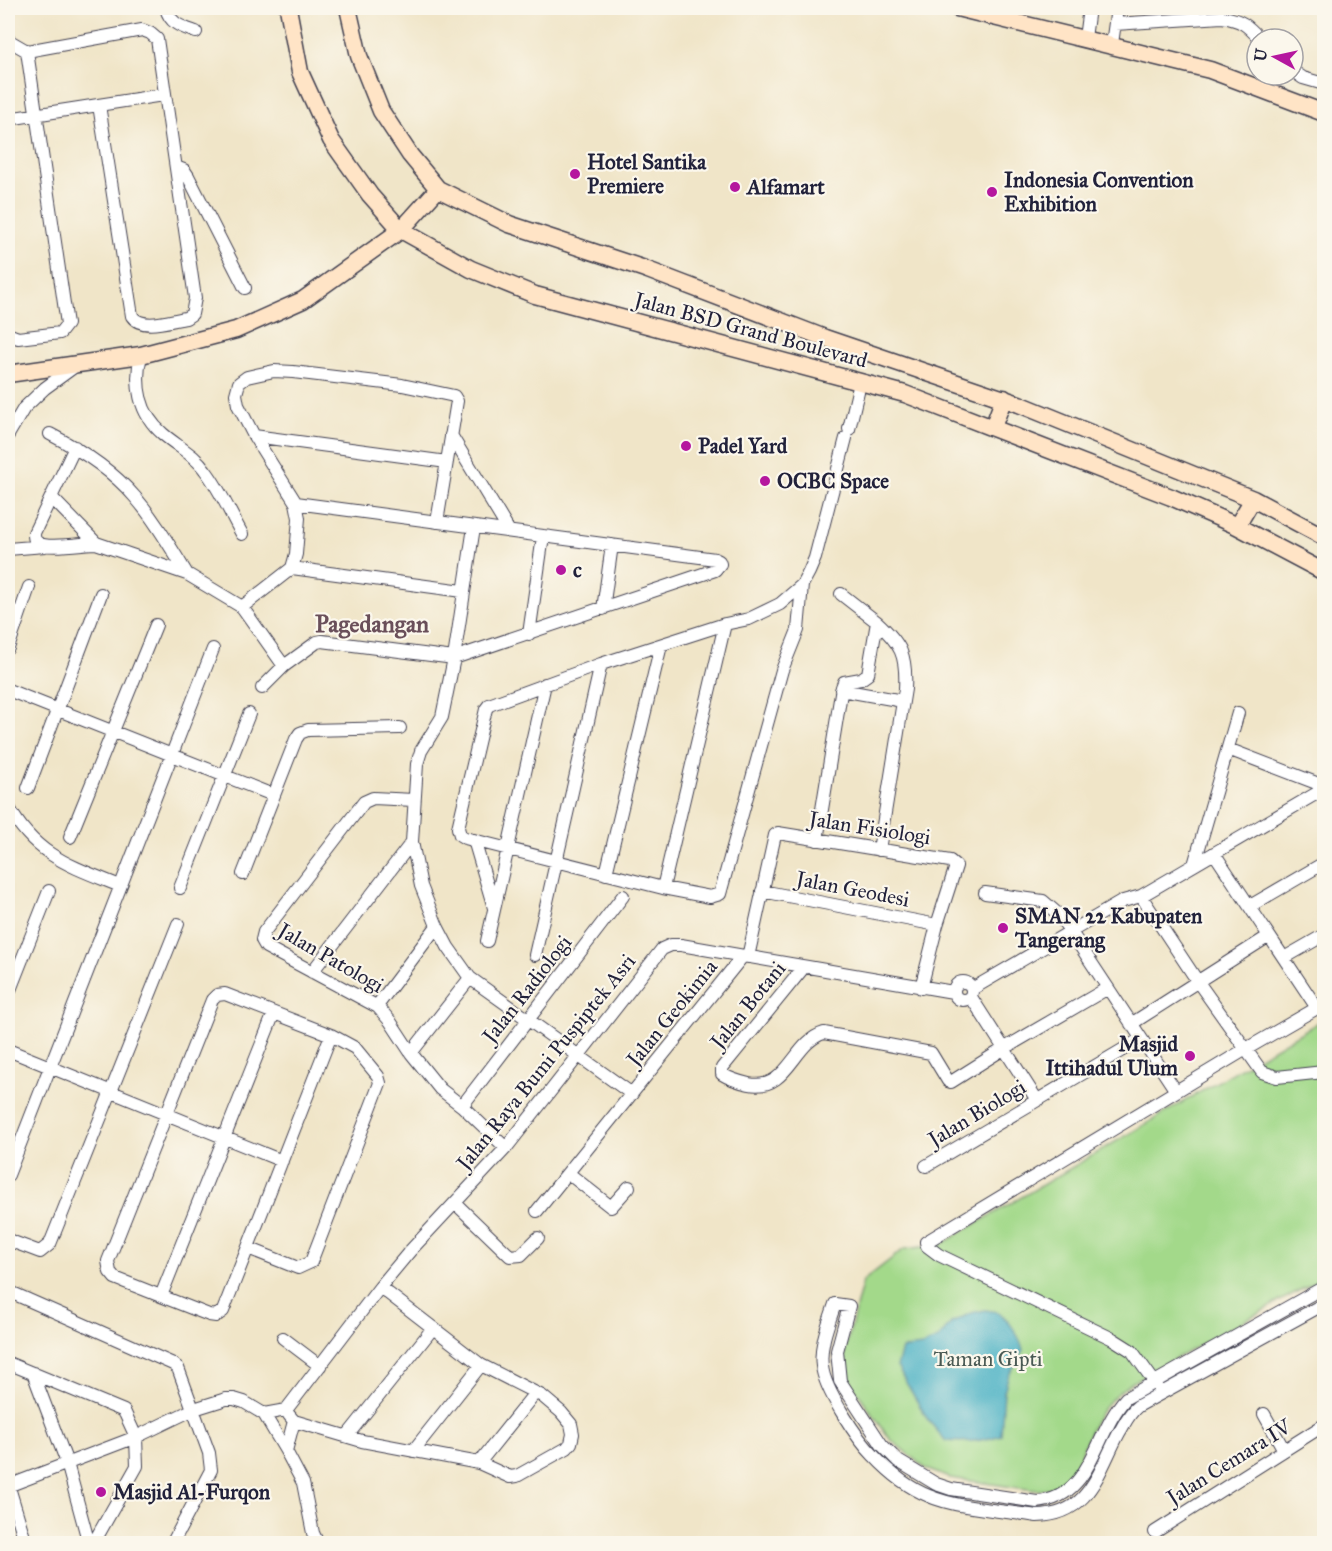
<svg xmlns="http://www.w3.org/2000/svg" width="1332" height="1551" viewBox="0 0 1332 1551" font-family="'IM FELL Great Primer',serif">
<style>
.green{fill:#a3d98a;stroke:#627e62;stroke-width:1.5}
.water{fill:#44afc3;stroke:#33687f;stroke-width:1.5}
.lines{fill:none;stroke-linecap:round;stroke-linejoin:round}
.street-casing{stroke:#413f50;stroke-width:14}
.secondary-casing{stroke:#413f50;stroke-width:19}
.street{stroke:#fff;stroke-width:12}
.secondary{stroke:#ffe4c6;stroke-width:16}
.poi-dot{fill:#b5179e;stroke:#fbf7ec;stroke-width:2}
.labels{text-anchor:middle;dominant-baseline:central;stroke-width:4.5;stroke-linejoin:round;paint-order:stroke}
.poi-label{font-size:21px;font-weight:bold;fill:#22223b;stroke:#fbf7ec;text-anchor:start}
.street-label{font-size:21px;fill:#22223b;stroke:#fbf7ec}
.park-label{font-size:21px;fill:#495953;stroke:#fbf7ec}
.quarter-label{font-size:24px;font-weight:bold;fill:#6a4f5a;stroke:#fbf7ec}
</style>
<rect width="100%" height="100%" fill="#fbf7ec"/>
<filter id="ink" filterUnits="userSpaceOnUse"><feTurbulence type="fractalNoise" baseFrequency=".0167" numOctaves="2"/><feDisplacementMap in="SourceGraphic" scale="12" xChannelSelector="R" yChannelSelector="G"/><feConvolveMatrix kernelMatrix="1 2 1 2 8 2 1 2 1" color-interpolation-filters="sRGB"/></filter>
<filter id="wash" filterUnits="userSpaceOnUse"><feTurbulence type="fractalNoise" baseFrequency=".008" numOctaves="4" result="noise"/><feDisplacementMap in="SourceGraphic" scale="24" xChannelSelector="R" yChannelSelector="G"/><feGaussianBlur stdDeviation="1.35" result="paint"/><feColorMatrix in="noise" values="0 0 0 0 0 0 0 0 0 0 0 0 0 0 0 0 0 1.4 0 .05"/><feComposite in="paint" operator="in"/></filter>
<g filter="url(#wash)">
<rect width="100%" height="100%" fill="#f0e5c8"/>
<path class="green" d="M1324,1019V1277L1129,1384C1117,1394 1105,1404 1097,1418C1078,1449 1080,1492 1034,1490L950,1478L926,1469L890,1439L846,1376L844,1362L846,1346L863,1281L904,1249L940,1245Z"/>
<path class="water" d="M985,1310C990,1311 996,1311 999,1313C1009,1319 1021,1339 1023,1350L1008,1377L1004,1392L1001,1435C983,1441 965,1443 946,1441L928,1420L897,1367L902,1349L922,1346L938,1339L951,1323L971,1313Z"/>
</g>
<g filter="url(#ink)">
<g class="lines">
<defs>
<path id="street" d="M166,8C170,24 182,27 196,32
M1115,24L1222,17C1242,20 1247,25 1260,39
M1085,38L1089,8
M8,40L27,51
M1112,44L1117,8
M1293,71L1303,78L1324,84
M8,119L163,95
M176,167L184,170L188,176L245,288
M8,334L18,338L60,333L67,324L27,51L142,30L150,33L157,39L195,298L192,314L186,318C171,320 142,331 132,316L99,105
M141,355C134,384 139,414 163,434C177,446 195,455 205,470C220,489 230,513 242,534
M849,429L860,383
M50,434C81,450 112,470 135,497C155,520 171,548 187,574
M8,435L24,408L45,388L78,364
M451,435L509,531
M254,436L447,462
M51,497L96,543C84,543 45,550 37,542C34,540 34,537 34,533L75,447
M474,527L454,658L442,717L421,751L417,764L412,842L421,886L437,926L448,947L470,978L632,1094
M96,543L187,574L242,607L284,666
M8,549L45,546
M292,568L463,591
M802,585L798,630L782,670L720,894L710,897L663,888L465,838L460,835L458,828L486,709L489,705L601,664L725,624L749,619L780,604L802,585L809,572L815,558L846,438
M841,594L877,622
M242,607L292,568L296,554L299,518L296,503L254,436L238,405L236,394L239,383L247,377L274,371L293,372L402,385L454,396L457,401L437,522
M603,609L612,545
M529,634L543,536
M8,648L29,587
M262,688L284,666L317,642L322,641L454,658L715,570L720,564L719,561L715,559L296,503
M8,690L273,795
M841,690L903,701
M1228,749L1324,786
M28,788L101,594
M414,800L373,798L364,802L264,932L262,940L266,947L378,1007L390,1021L411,1053L440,1089L462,1106L506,1148
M8,806C35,856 71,866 120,886
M70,837L156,625
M474,840L494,908
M817,840L842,687L844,682L861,679L868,674L877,622C901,644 907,655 905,689L879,850
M1214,853L1317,1008
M1194,865L1238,713
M243,874L296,739L300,733L308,730L400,728
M606,874L661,645
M180,888L249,714
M663,888L725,624
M762,891L937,925
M985,893L1043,901L1058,914L1071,932L1176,1091
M1141,896L1198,982L1262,1072L1277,1077L1324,1072
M1250,906L1324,863
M487,941L545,684
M535,955L601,664
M748,957L775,835L778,833L950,861L956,866L937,925L921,988
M1284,958L1324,935
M804,967L722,1068V1074C730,1079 740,1082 749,1084C788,1092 793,1042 824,1033L931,1053L948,1081L951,1082L1005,1048L1108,988
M312,972L412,842
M954 991a9 9 0 1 1 18 0a9 9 0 1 1-18 0Z
M972,989L1123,901L1141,896L1324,789
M8,995L49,891
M971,997L1037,1100
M377,1006L437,926
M1131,1024L1269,936
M8,1050L282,1161
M411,1053L470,978
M462,1106L623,896
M926,1166L1141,1039
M568,1173L611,1207L629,1187
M8,1175L213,649
M455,1203L510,1256L521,1255L538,1238
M537,1211L742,957
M8,1240L40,1252L50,1244L178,924
M248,1248L298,1268L311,1262L380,1083L378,1076L355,1048L331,1035L225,994L217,995L212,1000L108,1261L110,1272L115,1278L209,1315L216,1316L223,1311L331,1035
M1324,1287L1126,1398C1094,1433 1092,1498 1037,1502L951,1489L936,1484L898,1461L882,1445L840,1381L837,1351L849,1306L835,1304C829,1322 819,1346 822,1366C824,1389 857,1439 874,1456C889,1472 909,1488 929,1496C956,1508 1006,1511 1037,1516C1090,1515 1098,1472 1119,1433C1125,1423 1129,1413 1138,1406L1324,1304
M8,1291L173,1364L178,1368L209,1453L211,1470L172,1544
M161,1296L274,1013
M283,1338L320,1366
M8,1363L124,1411L136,1437L137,1466L93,1544
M33,1373L67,1463L89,1544
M1158,1387L1132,1351L1113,1339L939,1255L927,1246L926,1242L1241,1052L1324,1004
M264,1414L286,1410L380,1287L410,1251L506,1148L662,949L671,945H681L953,992
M1264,1414L1284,1450
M294,1421L362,1441L479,1463L510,1477L517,1476L567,1448L571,1443L573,1434L571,1424L561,1412L542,1396L481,1365L380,1287
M347,1436L433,1328
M286,1451L294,1421L289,1415
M413,1451L481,1365
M479,1463L535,1393
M8,1484L26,1544
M8,1486L136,1437L194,1409L226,1399H234L244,1402L264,1414L286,1451L303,1483L313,1533L318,1544
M1155,1532L1324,1425"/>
<path id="secondary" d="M288,8L300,72L331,140L370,195L401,230L471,269L535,295L905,394L1171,497L1237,526L1324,572
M348,8L359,56L381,111L410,155L438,189L509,224L645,269L825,338L1019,404L1253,499L1324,537
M957,8L1210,70L1324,113
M8,374L141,355L236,330L303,300L401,230L438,189
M993,427L1004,398
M1237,526L1253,499"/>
</defs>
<use href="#street" class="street-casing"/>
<use href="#secondary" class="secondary-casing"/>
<use href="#street" class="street"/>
<use href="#secondary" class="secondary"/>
</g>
</g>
<g class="poi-dot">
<circle cx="575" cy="174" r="6"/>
<circle cx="735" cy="187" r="6"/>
<circle cx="992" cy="192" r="6"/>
<circle cx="686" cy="446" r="6"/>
<circle cx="765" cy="481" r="6"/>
<circle cx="561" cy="570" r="6"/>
<circle cx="1003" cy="928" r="6"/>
<circle cx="1190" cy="1056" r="6"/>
<circle cx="101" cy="1492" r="6"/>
</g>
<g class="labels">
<g class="poi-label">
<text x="587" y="162">Hotel Santika<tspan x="587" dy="24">Premiere</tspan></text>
<text x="1004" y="180">Indonesia Convention<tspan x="1004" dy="24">Exhibition</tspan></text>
<text x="747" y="187">Alfamart</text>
<text x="698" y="446">Padel Yard</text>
<text x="777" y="481">OCBC Space</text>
<text x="573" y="570">c</text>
<text x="1015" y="916">SMAN 22 Kabupaten<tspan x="1015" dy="24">Tangerang</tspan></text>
<text x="1178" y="1044" text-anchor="end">Masjid<tspan x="1178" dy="24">Ittihadul Ulum</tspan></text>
<text x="113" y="1492">Masjid Al-Furqon</text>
</g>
<g class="street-label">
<text transform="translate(751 330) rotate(15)">Jalan BSD Grand Boulevard</text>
<text transform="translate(870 828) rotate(9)">Jalan Fisiologi</text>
<text transform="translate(853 889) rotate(11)">Jalan Geodesi</text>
<text transform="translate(331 958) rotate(30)">Jalan Patologi</text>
<text transform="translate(527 989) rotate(-52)">Jalan Radiologi</text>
<text transform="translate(748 1005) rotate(-51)">Jalan Botani</text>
<text transform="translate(672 1013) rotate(-51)">Jalan Geokimia</text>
<text transform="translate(546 1062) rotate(-51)">Jalan Raya Bumi Puspiptek Asri</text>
<text transform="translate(977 1113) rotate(-31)">Jalan Biologi</text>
<text transform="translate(1229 1462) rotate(-32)">Jalan Cemara IV</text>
</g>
<g class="park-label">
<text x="988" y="1359">Taman Gipti</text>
</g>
<g class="quarter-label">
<text x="372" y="624">Pagedangan</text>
</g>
</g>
<rect width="1332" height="1551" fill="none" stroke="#fbf7ec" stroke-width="30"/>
<g transform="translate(1275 57) rotate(278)"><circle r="28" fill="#fbf7ec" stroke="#a4a2a5" stroke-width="1.5"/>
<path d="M0-4.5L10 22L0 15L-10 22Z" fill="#b5179e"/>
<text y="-9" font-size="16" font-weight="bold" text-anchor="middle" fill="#22223b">U</text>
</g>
</svg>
